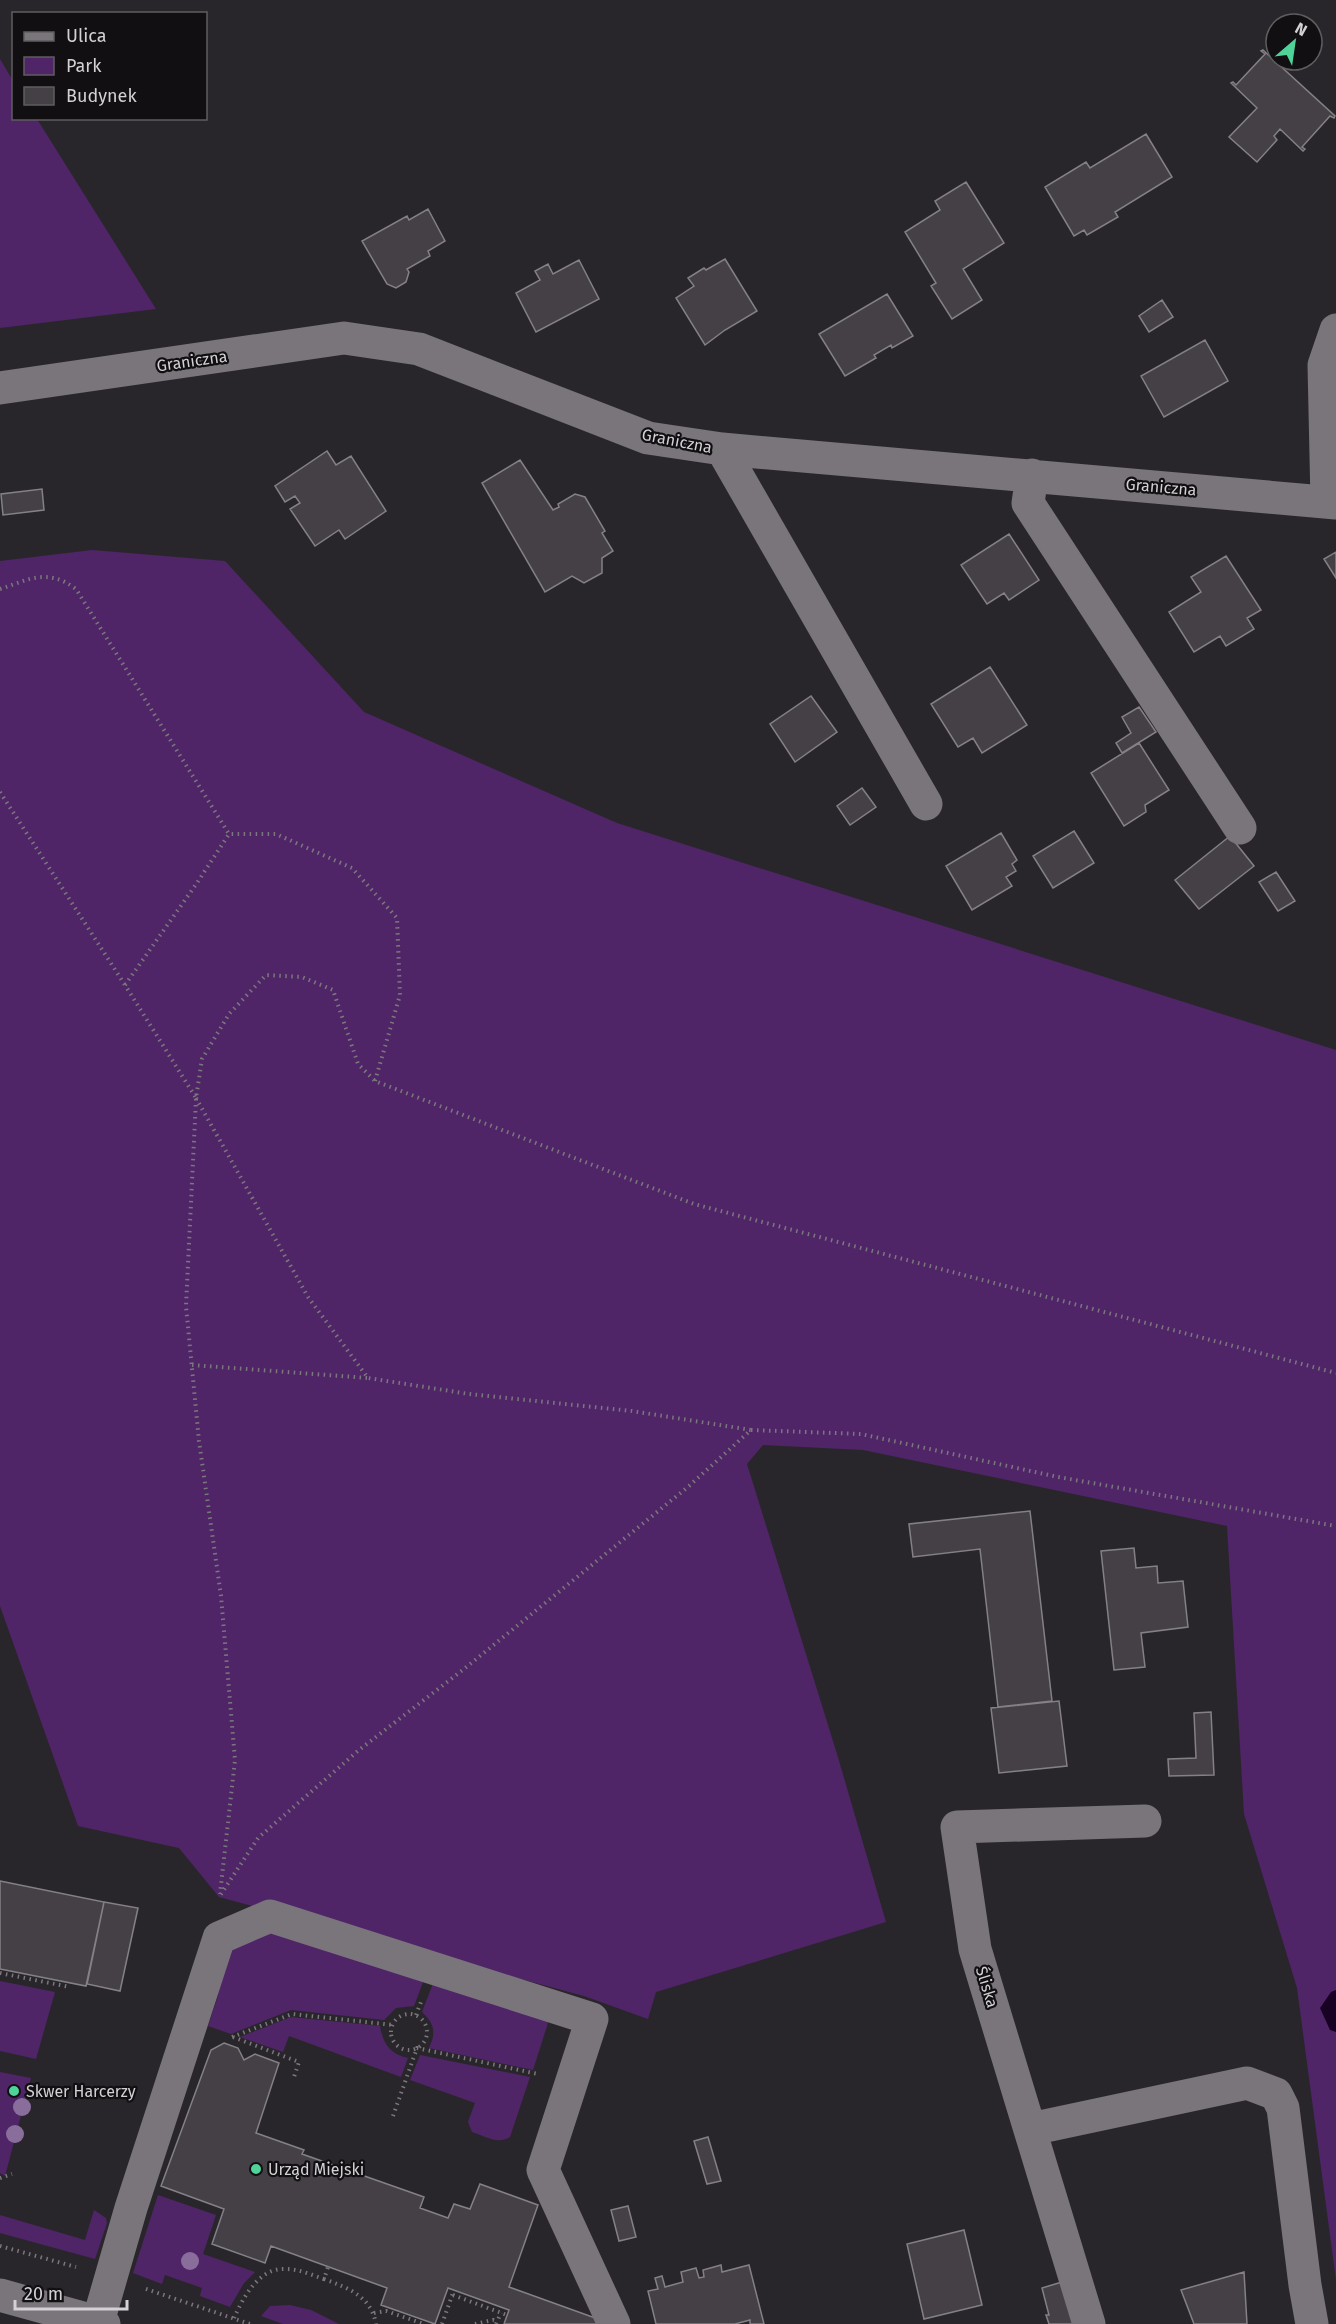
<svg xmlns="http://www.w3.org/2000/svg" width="1336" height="2324" viewBox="0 0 1336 2324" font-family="'Fira Sans',sans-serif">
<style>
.green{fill:#4f2568}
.water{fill:#170224}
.building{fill:#444046;stroke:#848087;stroke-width:1.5}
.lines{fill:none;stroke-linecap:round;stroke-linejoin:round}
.path{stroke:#7b787c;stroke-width:4;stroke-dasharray:1.5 4.5;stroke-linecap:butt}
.minor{stroke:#79757b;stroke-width:33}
.tree{fill:#896e9c}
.poi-dot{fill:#4fd399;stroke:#110f12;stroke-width:2}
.labels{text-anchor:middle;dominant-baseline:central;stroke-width:4.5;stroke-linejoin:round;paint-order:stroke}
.street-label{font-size:16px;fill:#d3d1d4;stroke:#110f12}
.poi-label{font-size:16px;fill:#d3d1d4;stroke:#110f12;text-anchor:start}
</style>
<rect width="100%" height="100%" fill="#29262b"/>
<path class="green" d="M0,59L13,81L14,118L37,119L156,309L0,328Z
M92,550L225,561L364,712L617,823L1336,1050V2280L1297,1988L1244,1814L1227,1526L863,1450L763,1445L747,1464L837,1754L886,1922L656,1992L648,2019L584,1996L219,1897L179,1848L78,1826L0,1606V561Z
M258,1929L425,1977L414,2006L396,2008L384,2020L291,2010L231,2034L208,2026L218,1996L220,1956Z
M0,1981L55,1992L36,2059L0,2051Z
M434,1981L545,2019L548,2023L533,2070L429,2048C436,2033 435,2024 422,2012Z
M291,2017L380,2026C383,2044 390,2054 408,2058L401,2077L289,2036L283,2052L240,2037Z
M420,2055L530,2077L510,2137C497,2145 485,2136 472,2132L468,2122L475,2103L410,2080Z
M0,2072L31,2078L5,2176L0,2173Z
M158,2195L216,2215L203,2254L255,2272L244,2283L230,2307L200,2296L202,2288L165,2275L162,2284L133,2273Z
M94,2210L106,2218L107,2223L95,2259L0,2233V2215L85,2240Z
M290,2305L311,2310L339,2324H283L261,2316L270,2306Z"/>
<path class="water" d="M1336,1990V2032L1330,2030L1320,2008L1331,1992Z"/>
<path class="building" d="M1263,50L1335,116L1334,118L1330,116L1302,147L1305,149L1303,151L1280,129L1274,136L1277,140L1257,162L1229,137L1257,108L1231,83L1233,82L1236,85L1265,54L1261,51Z
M1146,134L1172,177L1115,212L1118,217L1087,235L1084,230L1074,236L1045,187L1086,162L1090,168Z
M966,182L1004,243L963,269L982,300L952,319L931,286L936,283L905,232L940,210L935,201Z
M428,209L445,241L428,251L430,256L407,269L409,272L406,282L396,288L387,284L362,241L407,216L409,220Z
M725,259L757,311L725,330L705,345L676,298L694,286L688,278L704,268L706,270Z
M579,260L599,299L536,332L516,293L540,280L535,271L548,264L553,274Z
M887,294L913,336L892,348L891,345L874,355L876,358L845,376L819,334Z
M1162,300L1173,317L1149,332L1139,316Z
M1205,340L1228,381L1164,417L1141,376Z
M327,451L336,465L351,456L386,511L345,539L339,530L315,546L290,509L300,503L295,496L285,502L275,486Z
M520,460L553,510L559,507L558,504L575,494L585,497L605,531L602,533L613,551L602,558V573L584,583L572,576L545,592L482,483Z
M42,489L44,510L3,515L1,494Z
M1009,534L1039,580L1009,600L1004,593L987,604L961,565Z
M1336,552V578L1324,559Z
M1226,556L1261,610L1247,618L1254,629L1226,646L1220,636L1194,652L1169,612L1201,592L1191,577Z
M990,667L1027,725L982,753L973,738L958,747L931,704Z
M811,696L837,732L795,762L770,724Z
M1139,707L1156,732L1122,753L1116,743L1131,733L1122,717Z
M1139,743L1169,790L1145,805L1146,812L1124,826L1091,773Z
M862,788L876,807L850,825L837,806Z
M1074,831L1094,863L1053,888L1033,856Z
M1001,833L1017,860L1012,864L1016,871L1006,877L1012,886L972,910L946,866Z
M1230,836L1254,866L1199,909L1175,880Z
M1276,872L1295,901L1278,911L1259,882Z
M1030,1511L1052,1701L998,1707L980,1549L913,1557L909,1524Z
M1134,1548L1136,1568L1157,1566L1158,1583L1183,1581L1188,1627L1141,1633L1145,1667L1114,1670L1101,1551Z
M1059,1701L1067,1766L999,1773L991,1708Z
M1211,1712L1214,1775L1169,1776L1168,1759L1196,1758L1194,1713Z
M0,1881L104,1902L86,1986L0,1969Z
M104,1902L138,1908L120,1991L87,1984Z
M224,2043L238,2048L244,2060L255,2054L279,2063L256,2133L304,2150L302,2154L424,2197L420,2208L448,2218L454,2204L470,2209L480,2184L538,2205L509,2287L598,2319L597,2324H504L509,2310L448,2288L435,2324L381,2305L387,2288L271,2246L265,2263L212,2244L224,2209L161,2186L211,2050Z
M708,2137L721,2181L707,2184L694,2141Z
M628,2206L636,2237L619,2241L611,2210Z
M964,2230L982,2305L924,2319L907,2244Z
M721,2265L722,2272L749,2265L764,2324H750V2320L735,2324H656L648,2291L658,2289L655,2278L662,2276L665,2287L683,2282L681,2272L696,2268L699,2278L704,2277L703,2270Z
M1244,2272L1247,2324H1194L1181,2290Z
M1062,2282L1073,2324H1049L1046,2315H1049L1042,2288Z"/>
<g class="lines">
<path class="path" d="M0,589C30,579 48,568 76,589L229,834
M0,792L125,985
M375,1081L400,995L397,918L352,868L276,834H229L197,883L125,985L196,1098L202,1059L229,1014L266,975L302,977L333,990L358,1064L375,1081L694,1204L1336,1373
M196,1098L308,1297L368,1378L469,1394L632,1411L751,1430L689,1486L464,1669L359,1750L258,1838L219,1897
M196,1099L186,1306L199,1441L221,1596L235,1760L220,1894
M192,1365L368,1378
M751,1430L861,1434L1058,1477L1336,1526
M0,1973L70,1987
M391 2032a18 18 0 1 1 36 0a18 18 0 1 1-36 0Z
M416,2015L421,2002
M232,2037L292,2014L393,2025
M233,2037L299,2062L293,2080
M393,2116L417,2048L538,2074
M0,2178L12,2174
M0,2246L76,2267
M324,2279C348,2288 371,2296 376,2324
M146,2289L250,2324
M453,2295L507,2315
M374,2313L386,2311L424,2324
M234,2318C243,2298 259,2267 286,2269C299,2269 312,2275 324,2279L328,2267
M442,2324L454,2290
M475,2324L493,2320L497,2321
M496,2324L501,2313"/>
<path class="minor" d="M0,388L344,338L419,349L648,438L722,449L1336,503
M722,449L926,804
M1032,475L1028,503L1240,828
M1327,502L1324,365L1336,330
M1031,2129L1247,2083L1276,2094L1283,2108L1305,2285L1312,2324
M0,2295L104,2324
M98,2322L131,2208L219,1938L270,1916L592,2019L543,2170L614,2324
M1089,2324L975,1949L957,1827L1145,1821"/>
</g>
<g class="tree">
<circle cx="22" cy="2107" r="9"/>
<circle cx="15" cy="2134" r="9"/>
<circle cx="190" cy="2261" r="9"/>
</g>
<g class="poi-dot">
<circle cx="14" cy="2091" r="6"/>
<circle cx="256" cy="2169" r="6"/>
</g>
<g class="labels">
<g class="street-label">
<text transform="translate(192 361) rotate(-8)">Graniczna</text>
<text transform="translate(677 441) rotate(11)">Graniczna</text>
<text transform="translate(1161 487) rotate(5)">Graniczna</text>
<text transform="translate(987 1987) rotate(73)">Śliska</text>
</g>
<g class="poi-label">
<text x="26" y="2091">Skwer Harcerzy</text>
<text x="268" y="2169">Urząd Miejski</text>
</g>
</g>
<rect x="12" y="12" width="195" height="108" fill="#110f12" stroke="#5f5d60" stroke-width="1.5"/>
<rect x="24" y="32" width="30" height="9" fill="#79757b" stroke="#5f5d60" stroke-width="1.5"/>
<text x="66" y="42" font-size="18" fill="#d3d1d4">Ulica</text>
<rect x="24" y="57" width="30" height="18" fill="#4f2568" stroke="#5f5d60" stroke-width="1.5"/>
<text x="66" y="72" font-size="18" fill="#d3d1d4">Park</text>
<rect x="24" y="87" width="30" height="18" fill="#444046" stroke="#5f5d60" stroke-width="1.5"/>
<text x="66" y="102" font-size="18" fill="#d3d1d4">Budynek</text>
<g transform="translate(1294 42) rotate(29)"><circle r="28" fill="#110f12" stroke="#5f5d60" stroke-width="1.5"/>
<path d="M0-4.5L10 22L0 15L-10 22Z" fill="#4fd399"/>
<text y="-9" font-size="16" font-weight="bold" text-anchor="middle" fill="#d3d1d4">N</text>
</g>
<path d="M15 2300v9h112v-9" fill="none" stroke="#d3d1d4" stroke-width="3"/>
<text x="24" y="2300" font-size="18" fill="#d3d1d4" stroke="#110f12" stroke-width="4.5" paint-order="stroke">20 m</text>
</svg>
